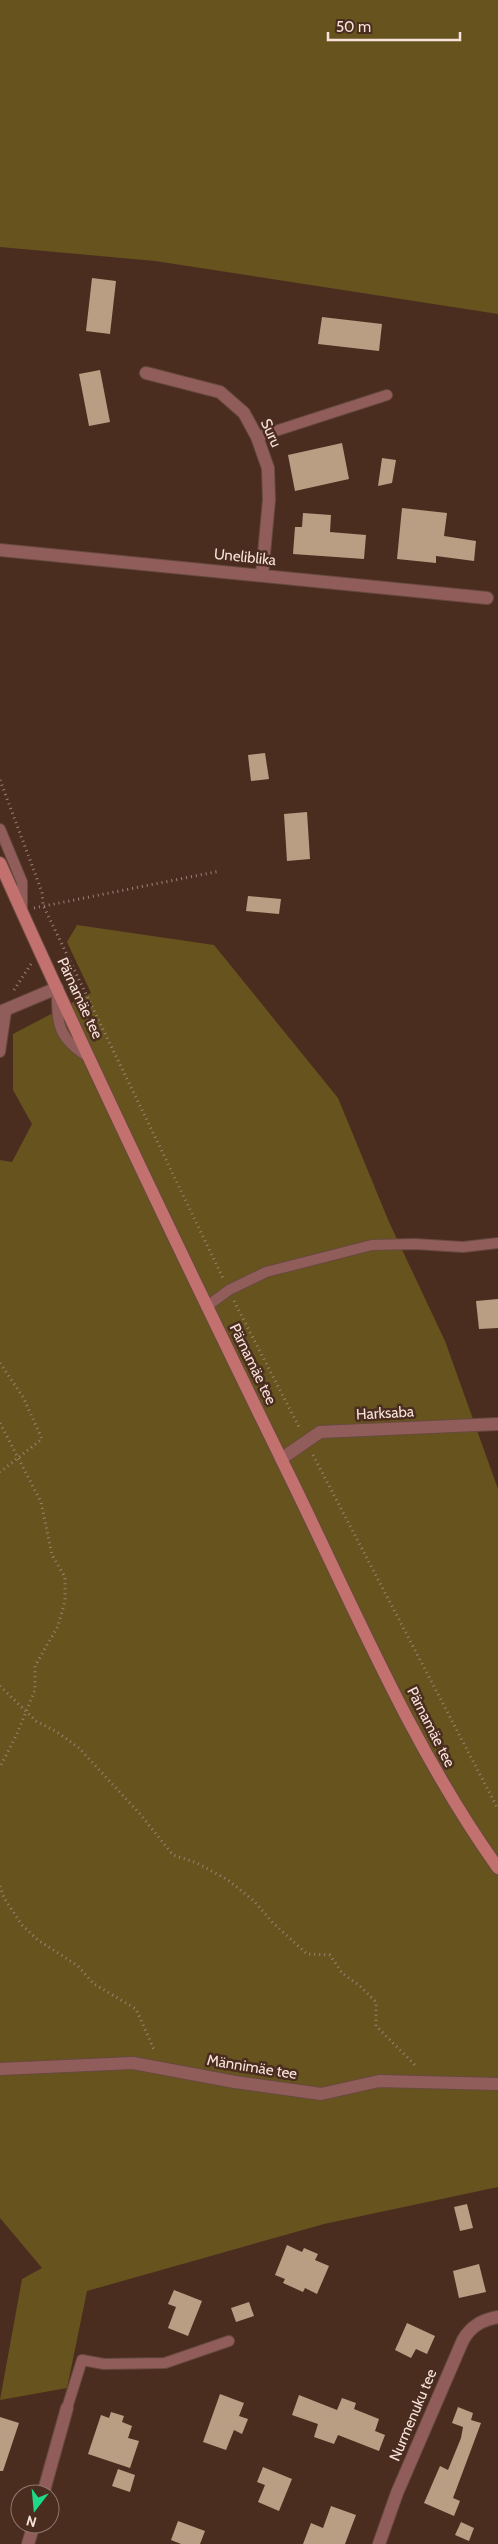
<svg xmlns="http://www.w3.org/2000/svg" width="498" height="2544" viewBox="0 0 498 2544" font-family="Cabin,sans-serif">
<style>
.green{fill:#66531e}
.building{fill:#b99e83}
.lines{fill:none;stroke-linecap:round;stroke-linejoin:round}
.service-casing{stroke:#674a3e;stroke-width:12}
.minor-casing{stroke:#674a3e;stroke-width:14}
.secondary-casing{stroke:#674a3e;stroke-width:14}
.path{stroke:#9b8277;stroke-width:3;stroke-dasharray:1 4;stroke-linecap:butt}
.service{stroke:#915d5b;stroke-width:10}
.minor{stroke:#915d5b;stroke-width:12}
.secondary{stroke:#c3716f;stroke-width:12}
.labels{text-anchor:middle;dominant-baseline:central;stroke-width:5;stroke-linejoin:round;paint-order:stroke}
.street-label{font-size:15px;fill:#f7e3db;stroke:#4b2d20}
</style>
<rect width="100%" height="100%" fill="#4b2d20"/>
<path class="green" d="M0,0H498V314L155,261L0,247Z
M77,925L214,945L338,1098L389,1222L445,1341L498,1489V2187L324,2224L87,2291L67,2388L0,2400L22,2279L42,2268L0,2218V1160L12,1162L32,1124L13,1090V1034L91,993L67,942Z"/>
<path class="building" d="M92,278L116,281L110,334L86,331Z
M322,317L382,324L379,351L318,344Z
M100,370L110,422L89,426L79,374Z
M342,443L349,479L295,491L288,455Z
M382,458L396,460L392,483L378,486Z
M402,508L447,513L444,536L476,541L474,561L436,556V563L397,559Z
M303,513L331,515L330,532L366,535L364,559L293,554L295,527H302Z
M265,753L269,779L251,781L248,755Z
M307,812L310,859L287,861L284,814Z
M248,896L281,899L279,914L246,911Z
M498,1299V1328L479,1329L476,1301Z
M467,2204L473,2228L460,2231L454,2207Z
M287,2245L302,2252L304,2248L318,2254L315,2260L329,2266L317,2294L305,2288L303,2292L283,2283L285,2279L275,2275Z
M479,2264L486,2292L459,2298L453,2271Z
M174,2290L202,2301L188,2336L168,2328L176,2307L168,2304Z
M249,2302L254,2316L236,2322L231,2308Z
M407,2323L435,2336L427,2354L416,2349L411,2358L395,2350Z
M220,2394L244,2403L239,2416L248,2419L242,2434L234,2430L226,2450L203,2442Z
M299,2395L337,2410L342,2398L356,2403L354,2409L379,2419L375,2431L385,2435L379,2451L338,2435L334,2444L314,2437L318,2424L292,2415Z
M458,2407L473,2413L471,2420L481,2423L453,2498L460,2501L454,2516L424,2503L440,2466L448,2470L461,2438L463,2427L452,2423Z
M111,2412L124,2416L122,2422L132,2426L128,2438L139,2441L130,2468L88,2454L101,2415L109,2418Z
M0,2417L19,2423L3,2471H0Z
M263,2467L292,2479L279,2511L258,2502L265,2485L257,2482Z
M118,2469L135,2475L130,2492L112,2486Z
M331,2506L356,2515L345,2544H303L311,2523L323,2528Z
M178,2521L205,2531L200,2544H181L171,2540Z
M461,2522L474,2528L469,2541L455,2535Z"/>
<g class="lines">
<defs>
<path id="service" d="M257,437L387,395
M0,829L22,882V908
M57,992C57,1027 59,1039 90,1058
M0,1052L6,1011
M206,1307L229,1290L266,1272L372,1245L415,1244L463,1247L498,1243
M67,2408L82,2360L104,2364L165,2363L229,2341"/>
<path id="minor" d="M146,373L220,392L244,413L257,437L268,468L269,500L262,575
M0,550L487,598
M0,1012L57,988
M281,1459L320,1432L498,1424
M0,2069L133,2063L235,2082L321,2094L379,2081L498,2084
M43,2494L67,2408
M28,2544L34,2524
M379,2544L397,2493L463,2340C471,2326 482,2320 498,2317"/>
<path id="secondary" d="M0,863C93,1072 193,1279 294,1485C357,1615 414,1750 498,1868"/>
</defs>
<use href="#service" class="service-casing"/>
<use href="#minor" class="minor-casing"/>
<use href="#secondary" class="secondary-casing"/>
<path class="path" d="M0,780L42,892L43,905L224,1280
M34,908L220,871
M14,990L31,964
M234,1301L300,1429
M0,1363L23,1397L42,1439L0,1472
M0,1423L41,1502L52,1555L65,1577V1601L58,1626L35,1666V1690L16,1736L0,1767
M313,1455L498,1809
M0,1686L36,1721L57,1732L79,1748L140,1814L173,1855L197,1863L228,1880L254,1901L273,1923L307,1954L330,1955L342,1973L360,1986L376,2002V2026L417,2067
M0,1886L4,1898L22,1925L38,1940L78,1966L94,1984L136,2009L155,2052"/>
<use href="#service" class="service"/>
<use href="#minor" class="minor"/>
<use href="#secondary" class="secondary"/>
</g>
<g class="labels">
<g class="street-label">
<text transform="translate(271 433) rotate(66)">Suru</text>
<text transform="translate(245 557) rotate(6)">Uneliblika</text>
<text transform="translate(80 998) rotate(65)">Pärnamäe tee</text>
<text transform="translate(253 1364) rotate(64)">Pärnamäe tee</text>
<text transform="translate(385 1413) rotate(-3)">Harksaba</text>
<text transform="translate(431 1727) rotate(63)">Pärnamäe tee</text>
<text transform="translate(252 2067) rotate(9)">Männimäe tee</text>
<text transform="translate(413 2415) rotate(-67)">Nurmenuku tee</text>
</g>
</g>
<g transform="translate(35 2509) rotate(196)"><circle r="24" fill="#4b2d20" stroke="#90766b"/>
<path d="M0-4L9 19L0 12L-9 19Z" fill="#1dd988"/>
<text y="-8" font-size="14" font-weight="bold" text-anchor="middle" fill="#f7e3db">N</text>
</g>
<path d="M328 32v8h132v-8" fill="none" stroke="#f7e3db" stroke-width="2.5"/>
<text x="336" y="32" font-size="15" fill="#f7e3db" stroke="#4b2d20" stroke-width="4" paint-order="stroke">50 m</text>
</svg>
